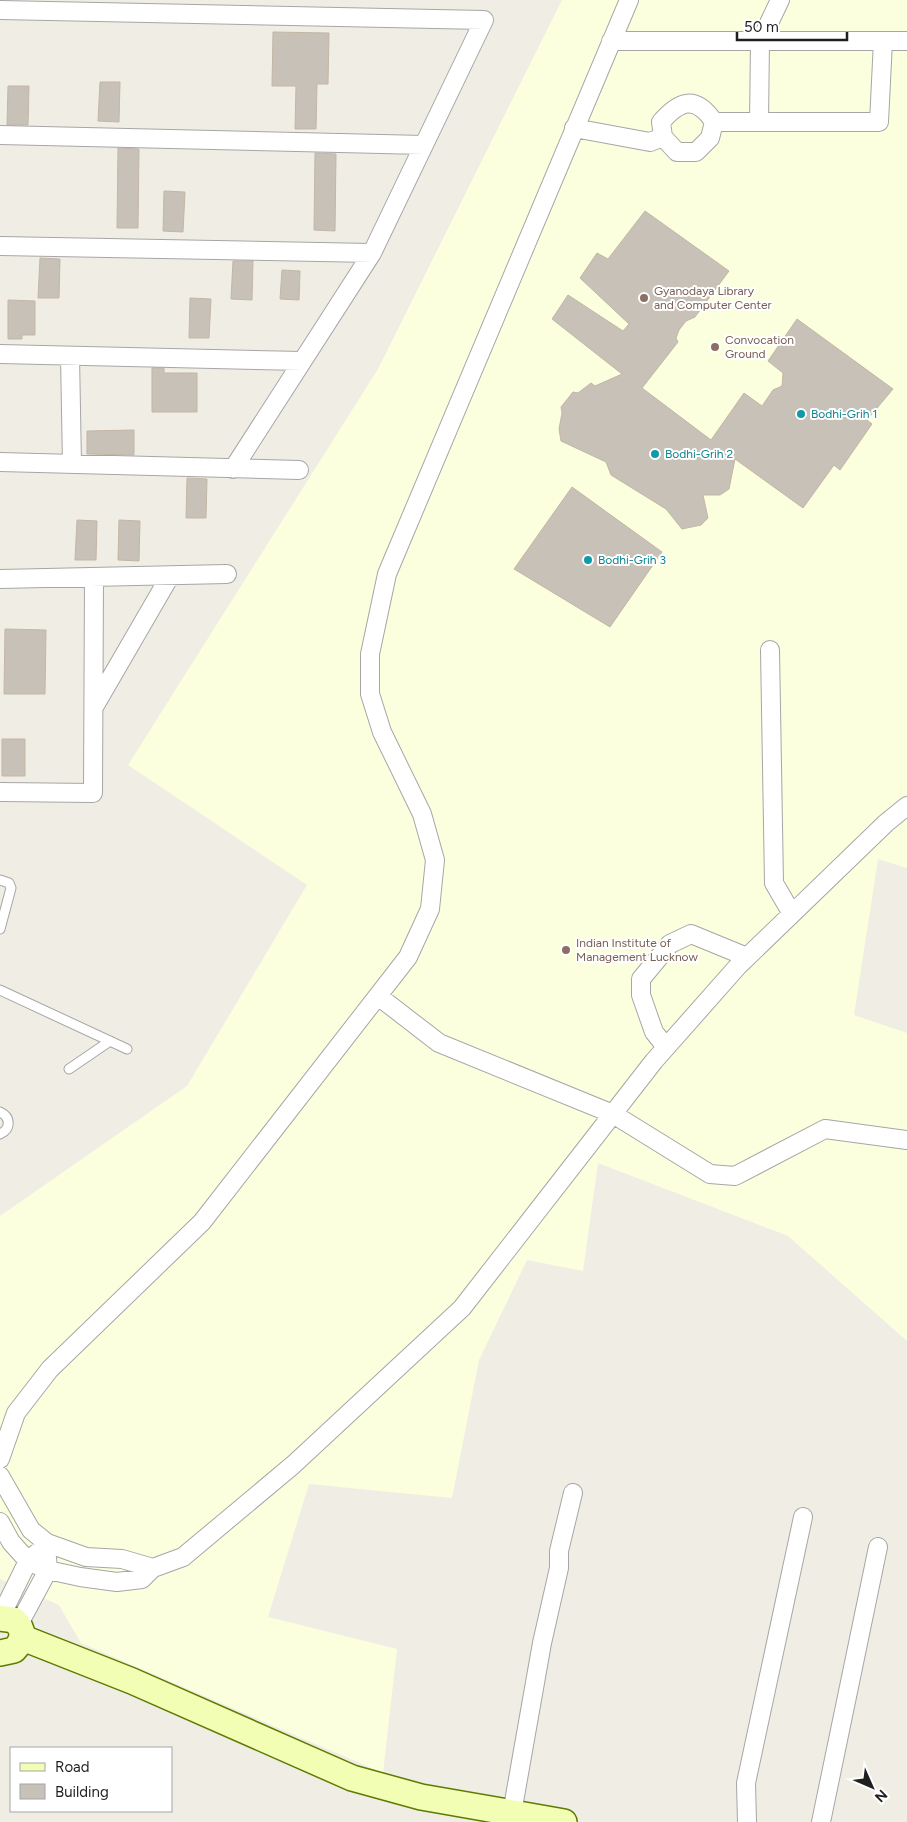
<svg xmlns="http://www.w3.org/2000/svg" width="907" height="1822" viewBox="0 0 907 1822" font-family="Figtree,sans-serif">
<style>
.education{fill:#fbffde}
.building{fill:#c8c1b7;stroke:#c3b6a5}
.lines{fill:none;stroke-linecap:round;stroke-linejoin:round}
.lane-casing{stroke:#a6a6a6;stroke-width:11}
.street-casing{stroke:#a6a6a6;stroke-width:20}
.secondary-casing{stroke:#5d7b00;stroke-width:28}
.lane{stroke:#fff;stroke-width:9}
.street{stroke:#fff;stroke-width:18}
.secondary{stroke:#f1feb4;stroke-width:25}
.education-dot{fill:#8d6e63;stroke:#fff;stroke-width:2}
.culture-dot{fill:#0f9aa8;stroke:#fff;stroke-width:2}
.labels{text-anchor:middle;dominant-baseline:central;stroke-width:4;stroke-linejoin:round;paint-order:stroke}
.education-label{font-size:12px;fill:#785e54;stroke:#fff;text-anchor:start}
.culture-label{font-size:12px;fill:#0d838f;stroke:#fff;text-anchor:start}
</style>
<rect width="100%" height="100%" fill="#f0eee4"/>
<path class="education" d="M562,0H907V868L878,859L854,1015L907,1033V1341L788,1236L598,1163L583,1271L527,1260L479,1360L452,1498L309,1484L268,1617L397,1649L383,1773L81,1643L59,1605L0,1579V1216L187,1086L307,885L128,765L378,369Z"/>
<path class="building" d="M273,32L329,33L328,84H317L316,129H295L296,86H272Z
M100,82H120L119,122L98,121Z
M8,86H29L28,125H7Z
M118,148L139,149L138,228H117Z
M315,153L336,154L335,231L314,230Z
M164,191L185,192L183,232L163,231Z
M645,211L729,271L695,317L686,321L679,330L676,338L678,342L642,388L711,440L744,393L762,406L773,390L782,386L783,373L768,361L797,319L893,389L867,420L872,424L840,470L834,465L803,508L735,459L729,489L720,495H703L708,518L701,525L682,529L666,509L611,475L606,462L561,441L559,429L562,413L561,407L573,392L578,393L591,383L595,386L622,374L552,319L568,295L623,331L629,324L580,278L597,253L608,259Z
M40,258L60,259L59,298H38Z
M233,261H253L252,300L231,299Z
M282,270L300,271L299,300L280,299Z
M190,298L211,299L209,338H189Z
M8,300L35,301V335H22V339H8Z
M152,368H164V373H197V412H152Z
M134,430V455L87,454V431Z
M187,478L207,479L206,518H186Z
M572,487L662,552L610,627L514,569Z
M77,520L97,521L96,560H75Z
M119,520L140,521L139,561L118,560Z
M5,629L46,630L45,694H4Z
M2,739H25V776H2Z"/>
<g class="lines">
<defs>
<path id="lane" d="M0,880L9,883L11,888L0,929
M0,990L127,1049
M69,1069L110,1041
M0,1112C11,1117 11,1129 0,1134"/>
<path id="street" d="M780,0L760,42L759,122H879L883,41
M0,10L484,20L372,253L233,469
M611,41H907
M714,122L710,138L696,152H677L663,137L661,122C680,100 696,95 714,122H759
M574,128L650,142L663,137
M0,135L424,145
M0,246L372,253
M0,354L302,361
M70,356L72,464
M0,462L299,470
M0,579L227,574
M770,650L774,883L792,914
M94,707L170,576
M0,792L93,793L94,577
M378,996L439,1043L613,1114L710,1174L735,1176L825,1129L907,1140
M666,1047L654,1032L641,995V979L670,944L691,934L747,957
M0,1459L16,1413L50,1369L202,1222L408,957L430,909L435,860L422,814L382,732L370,694V654L387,574L629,0
M0,1476L31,1530L47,1543L86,1557L122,1559L153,1568
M0,1522L11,1542L28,1561L48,1570L80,1577L117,1582L142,1579L153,1568L183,1557L293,1465L462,1308L654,1061L738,966L886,823L907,806
M0,1618L28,1561L37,1553
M19,1624L48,1570L47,1558
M512,1813L542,1643L559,1568V1551L573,1493
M747,1822L746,1783L803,1517
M821,1822L878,1547"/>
<path id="secondary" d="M0,1618L14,1620C25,1630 24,1640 14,1650L0,1653
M23,1638L132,1681L352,1778L421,1797L564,1822"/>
</defs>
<use href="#lane" class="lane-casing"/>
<use href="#street" class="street-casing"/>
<use href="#secondary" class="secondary-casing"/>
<use href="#lane" class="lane"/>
<use href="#street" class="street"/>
<use href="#secondary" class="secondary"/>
</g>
<g class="education-dot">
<circle cx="644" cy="298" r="5"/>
<circle cx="715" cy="347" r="5"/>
<circle cx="566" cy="950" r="5"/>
</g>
<g class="culture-dot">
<circle cx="801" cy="414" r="5"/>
<circle cx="655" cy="454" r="5"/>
<circle cx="588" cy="560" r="5"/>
</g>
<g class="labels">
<g class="education-label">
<text x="654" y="291">Gyanodaya Library<tspan x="654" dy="14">and Computer Center</tspan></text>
<text x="725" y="340">Convocation<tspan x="725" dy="14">Ground</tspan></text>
<text x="576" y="943">Indian Institute of<tspan x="576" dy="14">Management Lucknow</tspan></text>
</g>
<g class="culture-label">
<text x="811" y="414">Bodhi-Grih 1</text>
<text x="665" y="454">Bodhi-Grih 2</text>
<text x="598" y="560">Bodhi-Grih 3</text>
</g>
</g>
<rect x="10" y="1747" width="162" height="65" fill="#ffffff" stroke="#a5a5a5"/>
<rect x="20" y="1763" width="25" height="8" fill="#f1feb4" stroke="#a5a5a5"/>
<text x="55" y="1772" font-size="15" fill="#1f1f1f">Road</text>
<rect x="20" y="1784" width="25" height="15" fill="#c8c1b7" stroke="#a5a5a5"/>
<text x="55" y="1797" font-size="15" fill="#1f1f1f">Building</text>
<g transform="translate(872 1787) rotate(135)" stroke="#ffffff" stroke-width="4" paint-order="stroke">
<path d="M0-4L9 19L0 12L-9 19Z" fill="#1f1f1f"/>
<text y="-8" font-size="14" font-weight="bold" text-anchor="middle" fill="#1f1f1f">N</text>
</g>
<path d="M737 32v8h110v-8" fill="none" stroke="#1f1f1f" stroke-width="2.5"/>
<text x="744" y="32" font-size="15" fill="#1f1f1f" stroke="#ffffff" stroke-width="4" paint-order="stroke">50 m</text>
</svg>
